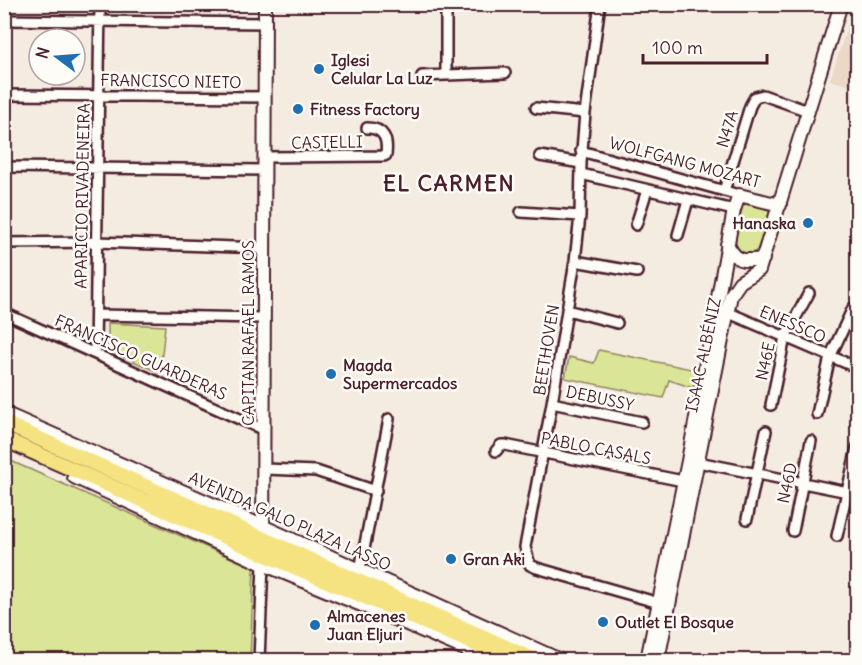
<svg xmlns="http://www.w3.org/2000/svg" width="862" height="665" viewBox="0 0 862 665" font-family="Delius,sans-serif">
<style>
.built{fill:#ebd8c6}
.green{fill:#dae598;stroke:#928262;stroke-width:1.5}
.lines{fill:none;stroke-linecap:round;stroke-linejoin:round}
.street-casing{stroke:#4a1f2b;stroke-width:14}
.secondary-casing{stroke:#4a1f2b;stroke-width:16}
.primary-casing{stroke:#4a1f2b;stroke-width:18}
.street{stroke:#fdfcf7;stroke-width:9}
.secondary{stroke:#fdfcf7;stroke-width:12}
.primary{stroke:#f5e382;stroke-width:14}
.poi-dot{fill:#1f6fb2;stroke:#fdfcf7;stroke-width:2}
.labels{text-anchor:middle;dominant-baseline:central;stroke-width:5;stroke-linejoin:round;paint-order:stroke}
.poi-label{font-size:16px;font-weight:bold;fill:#4a1f2b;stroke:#fdfcf7;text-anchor:start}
.street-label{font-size:16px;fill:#4a1f2b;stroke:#fdfcf7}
.district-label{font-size:22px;font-weight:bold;letter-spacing:1.5px;fill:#4a1f2b;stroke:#fdfcf7}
</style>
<rect width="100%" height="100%" fill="#f5ece1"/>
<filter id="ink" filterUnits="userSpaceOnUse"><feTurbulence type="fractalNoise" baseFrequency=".0167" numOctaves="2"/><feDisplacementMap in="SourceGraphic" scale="12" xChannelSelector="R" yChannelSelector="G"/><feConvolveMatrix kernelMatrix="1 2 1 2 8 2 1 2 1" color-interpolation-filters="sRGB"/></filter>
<g filter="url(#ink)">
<path class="built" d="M854,5H858L857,88L830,80Z"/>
<path class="green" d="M747,203L768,209L771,215L757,250L750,255C726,252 738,222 742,206Z
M108,323L165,326L160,373L108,350Z
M599,350L696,370L693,388L669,380L663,398L565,378L569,357L594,363Z
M4,458L254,568L250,660H5Z"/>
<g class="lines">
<defs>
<path id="street" d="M600,4L585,113L581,163L580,216L575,261L552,403L525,547L530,565L537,568L659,603
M4,20L266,23
M446,75L505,73
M422,76L446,75V4
M4,95L265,97
M536,108L585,113
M581,151L739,195
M540,156L581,163
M264,157L384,156L386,155C388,139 384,128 367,128
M4,167L264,170
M581,174L734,210
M724,191L750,106L755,97L763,95L808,111
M521,212L580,216
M636,225L647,190
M678,235L688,200
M4,243L97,242L264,248
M575,261L637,272
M567,310L617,323
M722,310L858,368
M4,313L264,430
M96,315L263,318
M95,353L100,4
M552,403L642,422
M771,405L785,337L809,293
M817,414L830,357L853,308
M496,451L501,445H505L688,482
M693,461L858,494
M265,469L316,471L376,491
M747,519L766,431
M793,531L811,441
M837,536L857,448
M360,570L389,419
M259,660L263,564"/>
<path id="secondary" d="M727,244C737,263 743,261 763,259
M4,413L269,529L560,660
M74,477L263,564L400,621L490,660
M263,564L265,4
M647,660L688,461L734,210L739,195L780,205
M658,660L731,295L740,282L759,270L841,4"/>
<path id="primary" d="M4,423L535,660
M4,439L264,554L513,660"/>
</defs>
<use href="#street" class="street-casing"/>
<use href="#secondary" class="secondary-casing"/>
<use href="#primary" class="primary-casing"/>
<use href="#street" class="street"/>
<use href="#secondary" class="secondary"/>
<use href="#primary" class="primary"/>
</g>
</g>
<g class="poi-dot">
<circle cx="319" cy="69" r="6"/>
<circle cx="298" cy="109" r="6"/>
<circle cx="808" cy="223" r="6"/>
<circle cx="331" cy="374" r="6"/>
<circle cx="451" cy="559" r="6"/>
<circle cx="603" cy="622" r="6"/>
<circle cx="315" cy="625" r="6"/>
</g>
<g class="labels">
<g class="poi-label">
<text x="331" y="60">Iglesi<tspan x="331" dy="18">Celular La Luz</tspan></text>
<text x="310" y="109">Fitness Factory</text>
<text x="796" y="223" text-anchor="end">Hanaska</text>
<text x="343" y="365">Magda<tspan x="343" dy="18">Supermercados</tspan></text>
<text x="463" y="559">Gran Aki</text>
<text x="327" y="616">Almacenes<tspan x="327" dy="18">Juan Eljuri</tspan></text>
<text x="615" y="622">Outlet El Bosque</text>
</g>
<g class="street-label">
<text transform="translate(171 81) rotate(1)">FRANCISCO NIETO</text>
<text transform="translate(727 129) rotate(-73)">N47A</text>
<text transform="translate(327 142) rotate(-1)">CASTELLI</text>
<text transform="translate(685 162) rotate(15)">WOLFGANG MOZART</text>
<text transform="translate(82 196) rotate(-89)">APARICIO RIVADENEIRA</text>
<text transform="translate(793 324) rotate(23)">ENESSCO</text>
<text transform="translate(248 333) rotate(-90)">CAPITAN RAFAEL RAMOS</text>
<text transform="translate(546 350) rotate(-81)">BEETHOVEN</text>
<text transform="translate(703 355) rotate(-78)">ISAAC ALBÉNIZ</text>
<text transform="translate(141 357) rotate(24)">FRANCISCO GUARDERAS</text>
<text transform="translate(765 361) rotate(-78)">N46E</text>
<text transform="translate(600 398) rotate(12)">DEBUSSY</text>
<text transform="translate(596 448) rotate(11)">PABLO CASALS</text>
<text transform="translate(787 483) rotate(-78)">N46D</text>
<text transform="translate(290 521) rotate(24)">AVENIDA GALO PLAZA LASSO</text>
</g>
<g class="district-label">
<text x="449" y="183">EL CARMEN</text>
</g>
</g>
<rect width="862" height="665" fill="none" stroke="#fdfcf7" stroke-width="24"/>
<rect x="12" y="12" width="838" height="641" fill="none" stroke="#4a1f2b" stroke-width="2" filter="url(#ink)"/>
<g transform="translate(57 57) rotate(286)"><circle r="28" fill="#fdfcf7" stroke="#b5a4a5" stroke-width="1.5"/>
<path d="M0-4.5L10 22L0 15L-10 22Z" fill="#1f6fb2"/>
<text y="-9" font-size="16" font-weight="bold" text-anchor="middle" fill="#4a1f2b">N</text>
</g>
<path d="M643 54v9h124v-9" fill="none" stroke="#4a1f2b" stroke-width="3"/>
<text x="652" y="54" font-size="18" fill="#4a1f2b" stroke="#fdfcf7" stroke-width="4.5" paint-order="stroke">100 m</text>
</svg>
